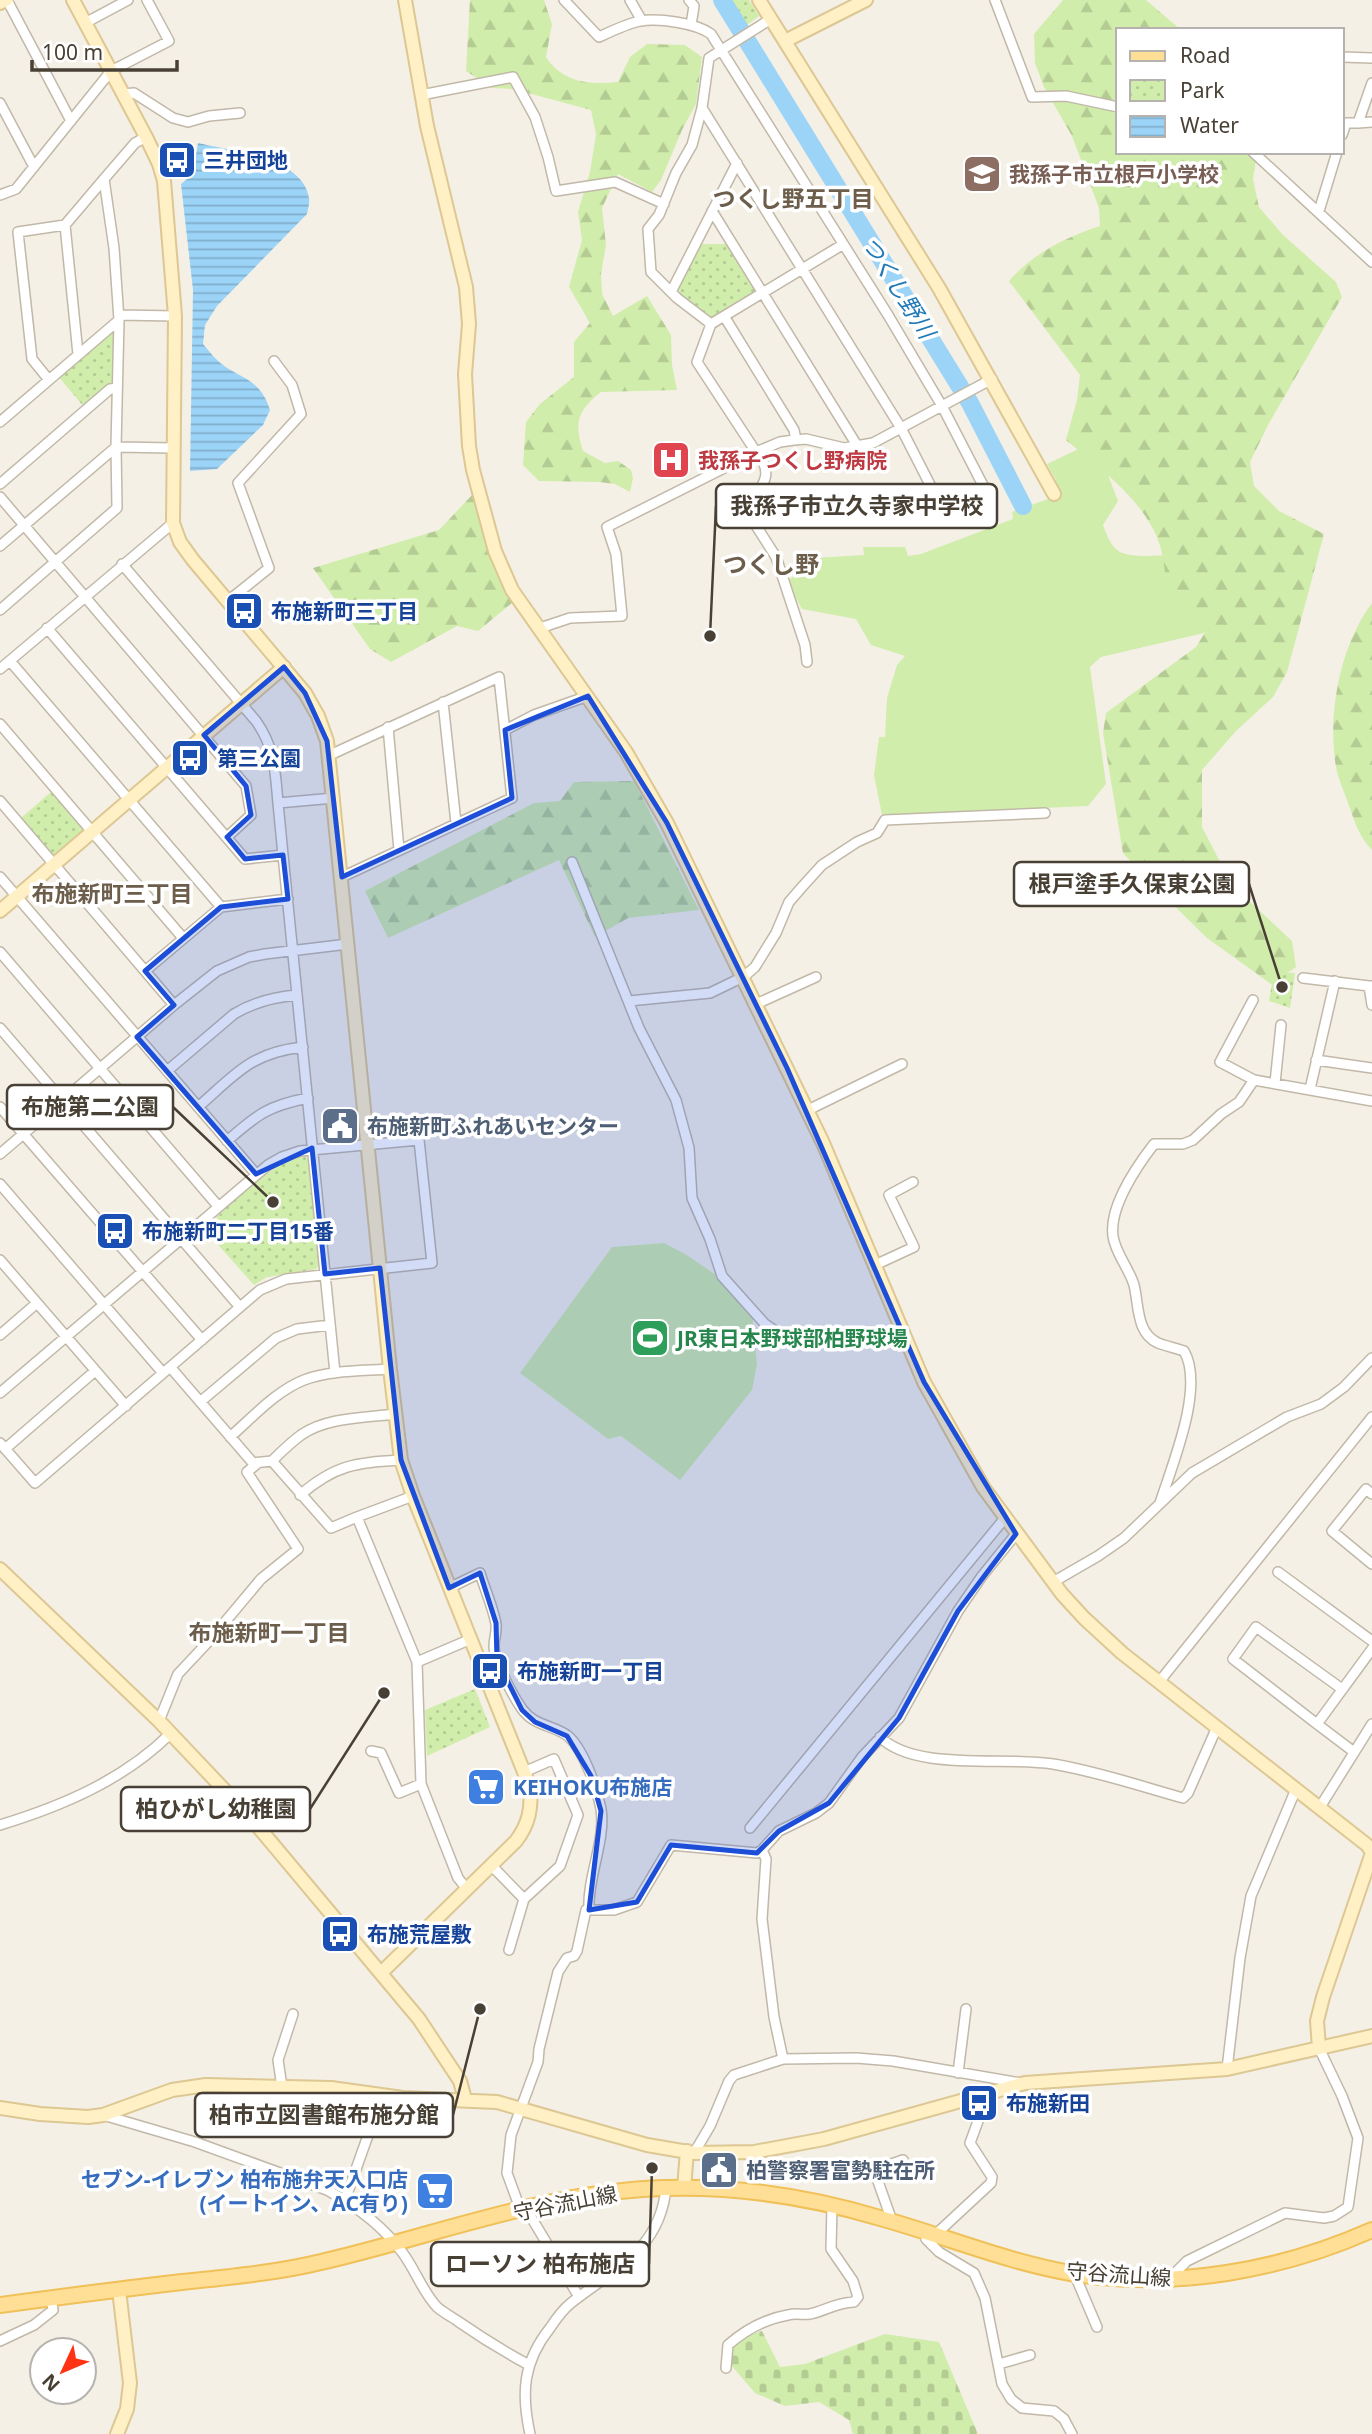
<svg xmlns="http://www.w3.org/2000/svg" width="1372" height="2434" viewBox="0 0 1372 2434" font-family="'Noto Sans','Noto Sans JP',sans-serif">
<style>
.grass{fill:#d0edab}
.forest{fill:url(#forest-firs)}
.cemetery{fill:url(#cemetery-stones)}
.park{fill:url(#park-dots)}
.water{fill:url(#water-rules)}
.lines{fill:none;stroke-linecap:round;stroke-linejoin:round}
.river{stroke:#9cd4f8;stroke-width:18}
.street-casing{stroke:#c1b8a8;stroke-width:12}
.secondary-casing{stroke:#ddc793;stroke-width:16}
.primary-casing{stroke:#f0c059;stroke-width:18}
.street{stroke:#fff;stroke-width:9}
.secondary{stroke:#fff0c6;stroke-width:12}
.primary{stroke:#ffdf95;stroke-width:14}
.marked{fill:#1d4ed8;fill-opacity:0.2;stroke:#1d4ed8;stroke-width:5;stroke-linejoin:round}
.labels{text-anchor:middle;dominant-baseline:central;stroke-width:7;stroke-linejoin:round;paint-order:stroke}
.transit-label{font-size:21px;font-weight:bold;fill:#164399;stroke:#fff;text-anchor:start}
.education-label{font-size:21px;font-weight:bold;fill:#785e54;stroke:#fff;text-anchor:start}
.health-label{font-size:21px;font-weight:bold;fill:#be3a42;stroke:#fff;text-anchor:start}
.service-label{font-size:21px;font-weight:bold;fill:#4e5e75;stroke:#fff;text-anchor:start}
.leisure-label{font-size:21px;font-weight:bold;fill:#27864d;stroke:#fff;text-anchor:start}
.shop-label{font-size:21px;font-weight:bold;fill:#366cbe;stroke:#fff;text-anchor:start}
.street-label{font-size:21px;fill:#484035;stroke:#fff}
.neighbourhood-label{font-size:23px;font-weight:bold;fill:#6c5e4b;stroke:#fff}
.water-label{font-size:23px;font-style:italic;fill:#217ab7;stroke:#fff}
.quarter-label{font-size:24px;font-weight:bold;fill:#6c5e4b;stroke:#fff}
.leader{fill:none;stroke:#484035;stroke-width:2.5}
.callout-dot{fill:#484035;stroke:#fff;stroke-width:2.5}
.callout{fill:#fff;stroke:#484035;stroke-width:2.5}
.callout-label{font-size:23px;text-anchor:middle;font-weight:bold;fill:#484035}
</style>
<defs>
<pattern id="forest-firs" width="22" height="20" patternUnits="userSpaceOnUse" patternTransform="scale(1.75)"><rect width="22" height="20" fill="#d0edab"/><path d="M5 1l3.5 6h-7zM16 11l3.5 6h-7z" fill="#b4cc94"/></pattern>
<pattern id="cemetery-stones" width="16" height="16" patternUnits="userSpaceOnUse" patternTransform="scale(1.75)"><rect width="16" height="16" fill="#d0edab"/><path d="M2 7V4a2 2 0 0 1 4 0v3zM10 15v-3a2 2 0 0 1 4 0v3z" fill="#b4cc94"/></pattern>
<pattern id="park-dots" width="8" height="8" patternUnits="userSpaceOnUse" patternTransform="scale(1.75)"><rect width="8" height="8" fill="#d0edab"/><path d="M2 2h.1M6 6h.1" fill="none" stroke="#b4cc94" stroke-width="1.8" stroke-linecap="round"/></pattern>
<pattern id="water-rules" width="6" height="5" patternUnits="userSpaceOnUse" patternTransform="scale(1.75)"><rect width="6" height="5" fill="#9cd4f8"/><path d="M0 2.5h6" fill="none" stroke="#81adca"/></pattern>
</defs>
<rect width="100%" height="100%" fill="#f5f0e6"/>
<path class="grass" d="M1095,441L1118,501L1103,525C1107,535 1110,546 1120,552C1143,563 1217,548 1244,545L1210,627L1204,633L1101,657L1090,667L1106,784L1088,806L882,815L874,775L879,737H885L887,698L897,665L905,656L871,645L856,619L802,609L787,582L813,558L864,555L863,547H905L908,556L921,554L1013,519L1012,512L1059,495L1052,481L1056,480L1047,464Z
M664,1243L685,1254L728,1283L752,1311L757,1364L752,1390L680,1480L621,1436L608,1439L520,1373L612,1247Z"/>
<path class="forest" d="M470,0H544L552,24L546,57C563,83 590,85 618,82L630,57L647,44L685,45L702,57L696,104L682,130L661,180L652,192L618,174L602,208L606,245L601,274L602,294L613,316L647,296L671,335L672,365L677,390L601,392C577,411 574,423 583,451L605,463L618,461L631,470L633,478L630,492L615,484L599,482L539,481L523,465L526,422L540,404L574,377V342L590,323L569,287L582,240L578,212L590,172L596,134L591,110L513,89L492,88L466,71Z
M1063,0H1146L1181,30H1118V152H1261L1256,160L1253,179L1259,207L1283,235L1336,282L1342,297L1268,425L1250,462L1254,486L1279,511L1324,534L1287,672L1273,697L1236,731L1202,770V827L1232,885L1292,941L1296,967L1271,984L1207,938L1147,879L1123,853L1103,733L1106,713L1196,647L1206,631L1195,606L1165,579C1166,515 1110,477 1066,440L1077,400L1080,375L1009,281C1032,254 1066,237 1100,226L1099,208L1072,136L1044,87L1035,63L1034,34Z
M473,494L493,563L513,602L478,631L457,626L391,662L370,649L313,568L439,530Z
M1372,603V850C1358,835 1355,822 1348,803C1344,791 1338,779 1336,767C1327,715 1340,645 1372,603Z
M634,781L699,910L628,918L595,937L559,860L388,938L365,891L534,803L560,801L574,782Z"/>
<path class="cemetery" d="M762,2331L780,2367L805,2364L885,2334L939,2342L978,2434H853L849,2420L819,2402L785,2406L755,2393L731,2365L732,2349L749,2335Z"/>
<path class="park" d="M727,0H749L759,16L744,27Z
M701,244H727L756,290L755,294L717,318L711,317L680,294L679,289Z
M110,332L113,334L114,382L84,407L58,376Z
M51,792L84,830L54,856L21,818Z
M1274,972L1295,973L1290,1008L1269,1001Z
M305,1156L309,1161L319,1265L316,1269L267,1277L254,1285L204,1229C234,1202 264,1165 305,1156Z
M475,1689L490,1727L427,1756L425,1710Z"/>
<path class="water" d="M198,143C231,151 303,157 309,198C310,202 308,209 307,214L217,306L205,325L203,344C207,348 210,353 214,357C234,379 259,374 270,410L263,425L217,469L190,471L193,290L181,184L193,174Z"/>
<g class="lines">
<path class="river" d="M722,0L970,403L1023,506"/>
<defs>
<path id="street" d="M7,0L71,121
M564,0L599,37C612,31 626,24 640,21C659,18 696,23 711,34L888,315L942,406L988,495L944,512L901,428L702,108
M630,0L642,21
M689,0L694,6L691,25
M995,0L1032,97L1066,96L1118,107
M85,23L128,0
M1342,57L1372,58
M1372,83L1358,123L1372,122
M123,94L134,93L173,118L188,122L209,116L240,113
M421,95L513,77L535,117L548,157L556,191L615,182L664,204
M0,103L34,167
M1342,135L1346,123H1358
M1253,152L1372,262
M0,195L16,189L111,71L169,41L147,0
M712,211L858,447
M1319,211L1337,152
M65,225L78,354
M672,290L737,163
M119,315L175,316
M724,316L794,430L796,440
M711,324L677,298L651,272L648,229L659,215L676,173L692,145L702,108L709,58L771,19
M49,380L32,359L18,232L65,225L104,179
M0,422L119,320
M0,484L110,389L117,388
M0,497L246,786L251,815L227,837
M0,546L116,447L173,448
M122,564L256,721C275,748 275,770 278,803L334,798
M228,601L269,568L238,483L301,414L292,385L274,361
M0,610L117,508L116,447L119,320L114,248L104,179L135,143L146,137
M47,628L245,859L283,855L278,803
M540,628L570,618L622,616L616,554L607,527L756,452L697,362L711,324L842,245
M10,661L221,907
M807,662L805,645L776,557L746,510C760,488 777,475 756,452L780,442L794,440L806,439L844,448L873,443L992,379
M0,669L173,523
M443,702L456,823
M0,724L183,938
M388,727L399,850
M505,730L534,715L588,696
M330,755L499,677L512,798L342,877
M0,801L174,1005
M283,855L335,1373
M572,862L639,1028L676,1100L689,1148L692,1198L710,1239L722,1276L765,1324L787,1339
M0,877L256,1174
M0,952L218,1206
M145,971L221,907L288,899
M1303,978L1369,986
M741,979L755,967L776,933L789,902L802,887L822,865L857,842L877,833L885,820L1045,813
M1372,986H1369L1372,1005
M1253,1000L1220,1062L1254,1080L1372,1101
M629,1001L710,993L741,978
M754,1005L816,977
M0,1028L239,1306
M1316,1060L1372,1068
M167,1071L234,1014C254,1002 274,997 297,995
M1275,1083L1281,1025
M1310,1089L1335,981
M0,1107L202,1340
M198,1107C236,1074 250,1053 303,1047
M808,1110L902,1064
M227,1141C257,1115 267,1106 308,1098
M0,1154L174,1005L217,971L249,957L265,954L348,944
M0,1184L163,1373
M0,1260L126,1406
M875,1265L914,1247L889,1195L913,1182
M0,1335L37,1303
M171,1368L253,1463L272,1461L331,1528L357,1517L417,1662L421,1784L399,1793L381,1753L371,1751
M0,1393L268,1165L282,1157L300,1151L419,1140L432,1263L286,1279L260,1290L35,1483L0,1443
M200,1402L276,1338L297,1329L330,1325
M230,1437C253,1417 276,1391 304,1380C330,1370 362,1371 390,1369
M5,1449L95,1371
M272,1461C281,1452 290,1443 301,1435C327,1417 364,1418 395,1414
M1372,1494L1366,1489L1332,1531L1372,1564
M300,1495C336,1464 356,1463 401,1460
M1160,1503C1172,1465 1205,1387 1184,1351C1175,1348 1166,1346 1158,1343C1136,1333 1139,1305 1134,1285C1129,1268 1115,1253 1113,1236C1109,1207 1137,1166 1154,1144H1183L1193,1140L1221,1114L1239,1102L1254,1080
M357,1517L413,1496
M1278,1572L1372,1641
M1053,1582L1098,1556L1124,1538L1192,1473L1287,1417L1321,1404L1344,1387L1372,1358
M449,1588L480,1573C485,1590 493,1607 496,1624C497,1632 494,1638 494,1646C494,1661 513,1696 522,1709C534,1726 553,1725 568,1736C584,1750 597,1789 601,1809C606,1840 587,1878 589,1910
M417,1662L471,1639
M1159,1682L1372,1417
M159,1721L178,1674L209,1641L261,1579L298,1549L247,1472L258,1463
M1317,1724L1233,1659L1256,1627L1342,1689
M880,1737C915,1772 1006,1756 1053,1764C1096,1771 1140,1786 1183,1798L1188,1793L1217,1727
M1354,1752L1317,1724L1372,1649
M421,1784L458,1878L467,1889
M1320,1807L1372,1724
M0,1825C62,1806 124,1780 171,1733
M750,1828L1005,1518
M491,1865L524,1899L560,1866L578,1815L554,1759L524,1772
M509,1950L524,1899
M783,2059L774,2017L762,1919L766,1859L762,1850L779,1831L816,1813L829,1803L862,1757L899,1718L958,1611L982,1576L1016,1534
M1227,2069L1240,1958L1251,1896L1296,1789
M958,2073L966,2009
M282,2087L278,2060L293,2014
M103,2115L195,2142L327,2190C356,2206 382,2225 402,2252C415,2269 422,2291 437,2307C444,2313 452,2317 459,2322C482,2338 505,2352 529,2365
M694,2153L710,2126L729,2081L734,2075L783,2059L856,2058L893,2061L1021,2083
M345,2200L371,2127L373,2094
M892,2221L874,2170L903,2160
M928,2233L926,2239L939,2252L974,2273L985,2298L1002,2384L1011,2399L1022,2408L1054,2411L1064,2419L1072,2434
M935,2235L991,2183L992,2177L970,2143L988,2094
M1077,2274V2280L1097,2327
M1171,2277L1187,2261L1285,2213L1324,2218L1334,2216L1348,2207L1358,2138L1342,2096L1319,2048
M579,2297L531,2217L518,2203L507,2173L511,2135L538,2062L539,2049L558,1972L567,1958L574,1956L577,1951L586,1910H614L637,1902L671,1845L757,1853L762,1850
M0,2341L34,2325L53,2310L51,2298
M999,2364L1030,2355
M726,2368L728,2345C745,2330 765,2319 788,2315C795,2313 803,2315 810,2314C827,2310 835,2303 854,2302L858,2297L853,2281L831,2249L832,2205
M530,2434C521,2393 523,2362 550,2328C556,2319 562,2310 571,2303C614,2269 660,2250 666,2188"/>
<path id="secondary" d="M73,0L146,137L159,164L164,181L175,316L173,523L180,542L193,560L305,693L318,716L327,741L390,1369L401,1460L413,1496L530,1787C532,1808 529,1824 516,1841L381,1973
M405,0L427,126L466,287L469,324L465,374L469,446L473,470L495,551L512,590L626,752L667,823L823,1143L924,1382L983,1487L1062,1594L1084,1618L1122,1653L1367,1845L1372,1852
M759,0L939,288L1054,494
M0,3L6,0
M785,41L866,0
M0,911L284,667
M0,1569L159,1721L250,1817L419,2019L460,2081L465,2099
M1319,2048L1317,2021L1323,1997L1372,1853
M0,2108L40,2114L88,2117L103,2115L172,2090L206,2085L331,2088L403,2098L497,2102L647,2145L694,2153L754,2152L824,2139L1025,2083L1227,2069L1372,2036
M684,2188L687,2151
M117,2434L127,2409L130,2383L119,2290"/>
<path id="primary" d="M0,2305C60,2297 121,2289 182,2282C228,2277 276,2273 321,2262C434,2236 548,2191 665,2188C738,2186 810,2197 880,2218C945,2236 1009,2263 1076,2274C1176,2289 1280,2271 1372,2230"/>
</defs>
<use href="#street" class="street-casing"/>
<use href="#secondary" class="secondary-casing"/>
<use href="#primary" class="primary-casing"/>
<use href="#street" class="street"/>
<use href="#secondary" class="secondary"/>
<use href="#primary" class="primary"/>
</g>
<path class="marked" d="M284,667L305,693L327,741L342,877L512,798L505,730L588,696L667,823L787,1068L924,1382L1016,1534L958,1611L899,1718L829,1803L779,1831L757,1853L671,1845L637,1902L589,1910L601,1811L591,1776L567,1736L535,1722L522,1710L497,1660L496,1623L480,1573L449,1588L401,1460L380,1268L325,1274L312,1148L256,1174L137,1037L174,1005L145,971L221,907L288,899L283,855L245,859L227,837L251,815L246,786L204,735Z"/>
<defs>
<symbol id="bus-square" viewBox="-11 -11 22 22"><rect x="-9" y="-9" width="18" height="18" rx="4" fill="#1a4fb4" stroke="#fff"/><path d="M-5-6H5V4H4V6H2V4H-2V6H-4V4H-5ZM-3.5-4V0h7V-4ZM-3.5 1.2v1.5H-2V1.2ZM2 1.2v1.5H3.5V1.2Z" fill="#fff"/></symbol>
<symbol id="school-square" viewBox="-11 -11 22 22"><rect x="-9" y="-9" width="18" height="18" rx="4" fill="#8d6e63" stroke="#fff"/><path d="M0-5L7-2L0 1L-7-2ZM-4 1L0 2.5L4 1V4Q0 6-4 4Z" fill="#fff"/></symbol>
<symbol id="hospital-square" viewBox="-11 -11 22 22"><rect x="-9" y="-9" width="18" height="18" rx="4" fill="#e0444e" stroke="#fff"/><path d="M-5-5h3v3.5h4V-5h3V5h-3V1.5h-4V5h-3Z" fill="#fff"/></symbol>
<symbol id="civic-square" viewBox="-11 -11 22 22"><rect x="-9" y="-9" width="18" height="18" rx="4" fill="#5c6f8a" stroke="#fff"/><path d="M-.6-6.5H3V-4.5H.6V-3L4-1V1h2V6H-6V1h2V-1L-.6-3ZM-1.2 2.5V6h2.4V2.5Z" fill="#fff"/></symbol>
<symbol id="stadium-square" viewBox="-11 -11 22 22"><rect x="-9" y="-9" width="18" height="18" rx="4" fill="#2e9e5b" stroke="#fff"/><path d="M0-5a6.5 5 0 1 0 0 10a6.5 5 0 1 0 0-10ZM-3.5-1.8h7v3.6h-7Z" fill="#fff"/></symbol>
<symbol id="supermarket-square" viewBox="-11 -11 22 22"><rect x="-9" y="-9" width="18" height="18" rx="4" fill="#3f7fe0" stroke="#fff"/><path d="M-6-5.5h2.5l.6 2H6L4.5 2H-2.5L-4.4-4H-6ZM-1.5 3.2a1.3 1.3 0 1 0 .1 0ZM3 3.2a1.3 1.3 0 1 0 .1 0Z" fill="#fff"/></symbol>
</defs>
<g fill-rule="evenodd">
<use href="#bus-square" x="155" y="138" width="44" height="44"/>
<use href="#school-square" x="960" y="152" width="44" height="44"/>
<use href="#hospital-square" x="649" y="438" width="44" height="44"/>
<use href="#bus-square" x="222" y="589" width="44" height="44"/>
<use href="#bus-square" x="168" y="736" width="44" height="44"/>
<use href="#civic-square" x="318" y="1104" width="44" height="44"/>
<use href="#bus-square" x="93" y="1209" width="44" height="44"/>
<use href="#stadium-square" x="628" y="1316" width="44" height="44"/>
<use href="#bus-square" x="468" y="1649" width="44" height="44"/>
<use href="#supermarket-square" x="464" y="1765" width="44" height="44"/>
<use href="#bus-square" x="318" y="1912" width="44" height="44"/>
<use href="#bus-square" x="957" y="2081" width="44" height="44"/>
<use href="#civic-square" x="697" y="2148" width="44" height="44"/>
<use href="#supermarket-square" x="413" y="2169" width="44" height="44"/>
</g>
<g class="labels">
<g class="transit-label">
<text x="204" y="160">三井団地</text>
<text x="271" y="611">布施新町三丁目</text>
<text x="217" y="758">第三公園</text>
<text x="142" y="1231">布施新町二丁目15番</text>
<text x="517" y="1671">布施新町一丁目</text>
<text x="367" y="1934">布施荒屋敷</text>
<text x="1006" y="2103">布施新田</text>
</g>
<g class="education-label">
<text x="1009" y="174">我孫子市立根戸小学校</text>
</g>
<g class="health-label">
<text x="698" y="460">我孫子つくし野病院</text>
</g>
<g class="service-label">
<text x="367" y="1126">布施新町ふれあいセンター</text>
<text x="746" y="2170">柏警察署富勢駐在所</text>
</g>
<g class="leisure-label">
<text x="677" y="1338">JR東日本野球部柏野球場</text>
</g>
<g class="shop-label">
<text x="513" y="1787">KEIHOKU布施店</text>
<text x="408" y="2179" text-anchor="end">セブン-イレブン 柏布施弁天入口店<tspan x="408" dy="24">(イートイン、AC有り)</tspan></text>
</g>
<g class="street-label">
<text transform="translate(565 2203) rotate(-11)">守谷流山線</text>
<text transform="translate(1119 2274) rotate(4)">守谷流山線</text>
</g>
<g class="neighbourhood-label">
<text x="793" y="198">つくし野五丁目</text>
<text x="112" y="893">布施新町三丁目</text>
<text x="269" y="1632">布施新町一丁目</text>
</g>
<g class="water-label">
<text transform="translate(899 287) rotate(58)">つくし野川</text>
</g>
<g class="quarter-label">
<text x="771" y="563">つくし野</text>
</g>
</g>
<path class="leader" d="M710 636L716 506M1282 987L1249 884M273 1202L173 1107M384 1693L310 1809M480 2009L453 2115M652 2168L649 2264"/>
<g class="callout-dot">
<circle cx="710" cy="636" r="7"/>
<circle cx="1282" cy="987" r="7"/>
<circle cx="273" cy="1202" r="7"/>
<circle cx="384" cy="1693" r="7"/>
<circle cx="480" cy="2009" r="7"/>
<circle cx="652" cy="2168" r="7"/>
</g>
<g class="callout">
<rect x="716" y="484" width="281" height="44" rx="7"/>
<rect x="1014" y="862" width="235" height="44" rx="7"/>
<rect x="7" y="1085" width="166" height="44" rx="7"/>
<rect x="121" y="1787" width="189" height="44" rx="7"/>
<rect x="195" y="2093" width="258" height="44" rx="7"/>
<rect x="431" y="2242" width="218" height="44" rx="7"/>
</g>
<g class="callout-label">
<text x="857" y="514">我孫子市立久寺家中学校</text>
<text x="1132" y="892">根戸塗手久保東公園</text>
<text x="90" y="1115">布施第二公園</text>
<text x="216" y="1817">柏ひがし幼稚園</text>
<text x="324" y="2123">柏市立図書館布施分館</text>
<text x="540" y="2272">ローソン 柏布施店</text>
</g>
<rect x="1116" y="28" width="228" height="126" fill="#ffffff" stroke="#b6b3ae" stroke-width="2"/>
<rect x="1130" y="51" width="35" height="10" fill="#ffdf95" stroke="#b6b3ae" stroke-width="2"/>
<text x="1180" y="63" font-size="21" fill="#484035">Road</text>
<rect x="1130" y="80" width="35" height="21" fill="url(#park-dots)" stroke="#b6b3ae" stroke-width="2"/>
<text x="1180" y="98" font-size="21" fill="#484035">Park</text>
<rect x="1130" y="116" width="35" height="21" fill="url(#water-rules)" stroke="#b6b3ae" stroke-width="2"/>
<text x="1180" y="133" font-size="21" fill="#484035">Water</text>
<g transform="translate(63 2371) rotate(226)"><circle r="33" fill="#ffffff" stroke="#b6b3ae" stroke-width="2"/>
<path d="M0-5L12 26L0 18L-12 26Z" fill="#ff3213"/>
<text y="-10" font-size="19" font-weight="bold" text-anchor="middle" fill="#484035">N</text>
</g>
<path d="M32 60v10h145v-10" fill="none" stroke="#484035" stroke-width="3.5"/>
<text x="42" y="60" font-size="21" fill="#484035" stroke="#ffffff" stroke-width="5" paint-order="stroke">100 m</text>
</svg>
